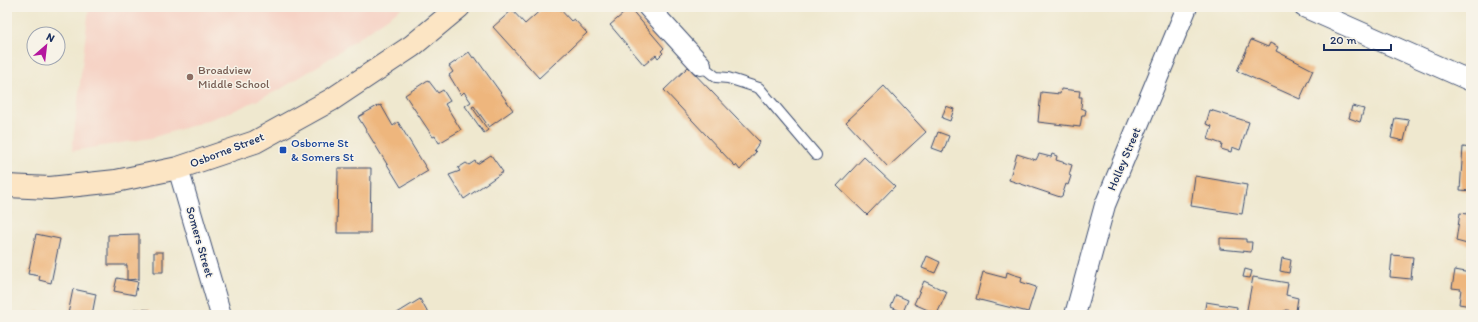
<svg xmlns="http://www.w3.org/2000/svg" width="1478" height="322" viewBox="0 0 1478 322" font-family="Itim,sans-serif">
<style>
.built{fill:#f6d2c4}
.building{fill:#eeb67d}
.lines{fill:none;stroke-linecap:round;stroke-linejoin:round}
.service-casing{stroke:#3b4b6f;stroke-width:12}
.minor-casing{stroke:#3b4b6f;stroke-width:22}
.secondary-casing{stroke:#3b4b6f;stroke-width:24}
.service{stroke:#fff;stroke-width:10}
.minor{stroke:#fff;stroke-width:20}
.secondary{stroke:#fce5c4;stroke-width:22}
.education-dot{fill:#8d6e63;stroke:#f7f3e8;stroke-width:1.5}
.transit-dot{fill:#1a4fb4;stroke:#f7f3e8;stroke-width:1.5}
.labels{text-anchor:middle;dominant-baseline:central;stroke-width:3;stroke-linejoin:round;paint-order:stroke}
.education-label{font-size:12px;fill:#785e54;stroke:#f7f3e8;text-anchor:start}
.transit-label{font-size:12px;fill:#164399;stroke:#f7f3e8;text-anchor:start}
.street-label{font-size:12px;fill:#1b2f5e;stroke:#f7f3e8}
</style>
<rect width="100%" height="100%" fill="#f7f3e8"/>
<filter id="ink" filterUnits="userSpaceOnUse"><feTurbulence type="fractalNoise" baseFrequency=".025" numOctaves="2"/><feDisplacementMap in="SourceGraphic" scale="8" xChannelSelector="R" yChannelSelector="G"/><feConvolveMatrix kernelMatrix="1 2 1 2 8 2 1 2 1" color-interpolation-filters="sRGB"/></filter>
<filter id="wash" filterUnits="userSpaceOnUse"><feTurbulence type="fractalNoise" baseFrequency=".012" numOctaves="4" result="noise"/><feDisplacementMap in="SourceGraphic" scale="16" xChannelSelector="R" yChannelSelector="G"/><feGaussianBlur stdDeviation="0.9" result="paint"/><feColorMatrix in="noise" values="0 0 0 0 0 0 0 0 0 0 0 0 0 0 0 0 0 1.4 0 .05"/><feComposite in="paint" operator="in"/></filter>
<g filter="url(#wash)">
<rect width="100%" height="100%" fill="#efe8cf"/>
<path class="built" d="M89,7H403L321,64L279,90L238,109L197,124L151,138L72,151Z"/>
<g id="blocks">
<path class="building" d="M544,7H558L571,21L574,19L587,33L539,78L493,27L512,10L525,24Z
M630,8L664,48L661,51L663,53L658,58L656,55L644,65L610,25Z
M1251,40L1268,47L1270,43L1278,47L1276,51L1313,70L1300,99L1237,71Z
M469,52L473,58L475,57L513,110L489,127L474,106L472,107L488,130L484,133L465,106L471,102L464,92L461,95L449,75L453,72L449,66Z
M688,67L760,142L754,150L756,152L740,170L736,165L735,166L664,90Z
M428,80L438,93L443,90L450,101L445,104L461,130L439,143L435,136L433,137L405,95Z
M884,86L926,132L888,167L846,122Z
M1061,89L1080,91L1079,97H1082L1081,108L1086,110L1085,115H1082L1080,127L1038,122L1041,92L1060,94Z
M379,105V106L381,105L393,126L398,122L428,171L401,187L358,117Z
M946,106L954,109L950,121L942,118Z
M1352,106L1364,109L1360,122L1349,118Z
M1210,110L1249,122L1240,150L1232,147L1231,152L1221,149L1222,144L1208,139L1212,126L1206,124Z
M1395,118L1409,120L1404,141L1391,138Z
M938,132L949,136L943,152L932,148Z
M1463,147L1471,148V191L1460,190Z
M1017,154L1036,160L1039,154L1051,157L1052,154L1057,156L1056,160L1072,165L1069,175L1071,176L1068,185L1066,184L1062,196L1060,197L1009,180Z
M491,155L503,172L464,199L449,175L460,171L458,168L466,163L469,165L475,161L477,164Z
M864,157L895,186L867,215L837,186Z
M338,168H371L370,233H337Z
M1195,176L1247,185L1242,214L1191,206Z
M1468,212H1471V245L1456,241L1460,213L1468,214Z
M36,234L60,239L51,283L39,280L40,276L28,274Z
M139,234V279L127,280V265H108V235Z
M1220,238L1246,239V242H1252L1251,252L1220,249Z
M154,252H163V272H154Z
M1392,255L1413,257L1411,279L1390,277Z
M927,256L940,262L935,273L922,268Z
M1282,258L1291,260L1289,273L1280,271Z
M1245,269L1252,271L1250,278L1243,277Z
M1455,270L1471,273V306L1459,304L1461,289L1452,288Z
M983,272L1006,278L1007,272L1012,274L1022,277L1021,282L1036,287L1028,312L976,299Z
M1253,277L1288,283L1286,295L1298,298L1296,311L1285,310L1284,315H1246Z
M117,278L138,282L135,295L114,291Z
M924,281L947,292L937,314L914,304Z
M73,289L96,294L92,315L68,314Z
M896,295L908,300L903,312L891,307Z
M420,299L429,315H394Z
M1206,302L1237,307L1236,315H1198V313L1204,314Z
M134,309L150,310V315H134Z
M37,311L52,314L51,315H36Z"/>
</g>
</g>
<g filter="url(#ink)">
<use href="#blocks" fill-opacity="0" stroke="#3b4b6f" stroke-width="1"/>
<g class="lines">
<defs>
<path id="service" d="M701,65L716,77L728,78L759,88L816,155"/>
<path id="minor" d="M648,7L701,65
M1304,7L1471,81
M178,168L221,315
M1075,315L1105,205L1187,7"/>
<path id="secondary" d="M7,186L50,188L116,181L178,168L255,142L331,100L412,46L459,7"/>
</defs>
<use href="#service" class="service-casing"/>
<use href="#minor" class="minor-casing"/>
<use href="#secondary" class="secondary-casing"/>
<use href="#service" class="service"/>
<use href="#minor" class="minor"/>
<use href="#secondary" class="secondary"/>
</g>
</g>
<circle class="education-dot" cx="190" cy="77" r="4"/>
<rect class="transit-dot" x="279" y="146" width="8" height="8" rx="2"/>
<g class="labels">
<g class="education-label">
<text x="198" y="70">Broadview<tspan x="198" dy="14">Middle School</tspan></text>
</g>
<g class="transit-label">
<text x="291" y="143">Osborne St<tspan x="291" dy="14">&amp; Somers St</tspan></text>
</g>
<g class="street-label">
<text transform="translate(227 150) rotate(-21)">Osborne Street</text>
<text transform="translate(1124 159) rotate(-67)">Holley Street</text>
<text transform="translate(200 242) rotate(74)">Somers Street</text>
</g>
</g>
<rect width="1478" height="322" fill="none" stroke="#f7f3e8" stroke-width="24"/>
<g transform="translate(46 46) rotate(28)"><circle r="19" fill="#f7f3e8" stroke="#9fa5b1"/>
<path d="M0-3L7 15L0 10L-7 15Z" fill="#b5179e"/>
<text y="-6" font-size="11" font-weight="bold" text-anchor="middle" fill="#1b2f5e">N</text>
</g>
<path d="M1324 44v6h67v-6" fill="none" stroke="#1b2f5e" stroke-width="2"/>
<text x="1330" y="44" font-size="12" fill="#1b2f5e" stroke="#f7f3e8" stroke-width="3" paint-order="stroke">20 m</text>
</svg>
